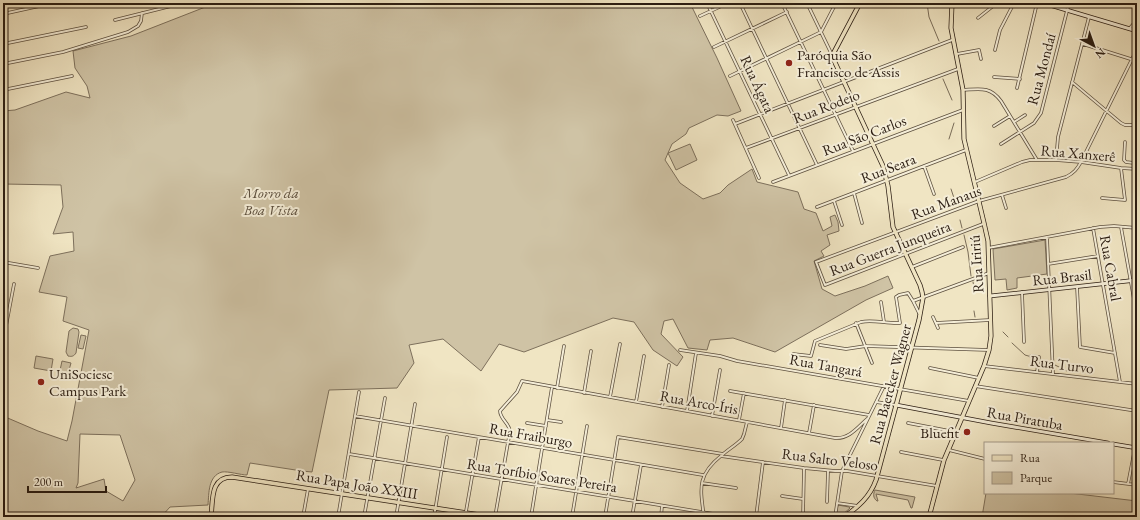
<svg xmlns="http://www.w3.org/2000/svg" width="1140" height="520" viewBox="0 0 1140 520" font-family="'EB Garamond',serif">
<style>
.green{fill:#cfc3a5;stroke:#7d705c;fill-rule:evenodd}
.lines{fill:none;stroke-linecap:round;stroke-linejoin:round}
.stream{stroke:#796c58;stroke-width:1}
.street-casing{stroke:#5c4f3e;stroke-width:3.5}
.secondary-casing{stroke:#2b1d12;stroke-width:4.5}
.primary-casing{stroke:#2b1d12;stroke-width:5}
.street{stroke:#f5eed8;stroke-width:2}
.secondary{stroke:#f5eed8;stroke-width:3}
.primary{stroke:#f0e5c3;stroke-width:3.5}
.poi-dot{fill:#8f2418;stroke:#f5eed8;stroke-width:1.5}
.labels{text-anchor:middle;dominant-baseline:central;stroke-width:4;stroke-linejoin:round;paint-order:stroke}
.poi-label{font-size:15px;fill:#2b1d12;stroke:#f5eed8;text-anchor:start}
.street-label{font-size:15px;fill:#2b1d12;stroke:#f5eed8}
.park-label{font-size:15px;font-style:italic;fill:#5c4f3e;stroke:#f5eed8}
</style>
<rect width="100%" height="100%" fill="#f0e5c3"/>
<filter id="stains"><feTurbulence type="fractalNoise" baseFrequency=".005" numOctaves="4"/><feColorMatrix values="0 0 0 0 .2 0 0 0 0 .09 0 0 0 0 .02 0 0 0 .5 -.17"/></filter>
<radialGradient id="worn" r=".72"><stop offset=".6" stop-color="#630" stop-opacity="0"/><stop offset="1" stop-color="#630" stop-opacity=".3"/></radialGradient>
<path class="green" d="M213,3H690L717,58L741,111L728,116L717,115L689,128L686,134L672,144L668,153L690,144L697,160L676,170L668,153L665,160L680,183L703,199L720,193L728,185L752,169L757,182L798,192L804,209L816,213L823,231L832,226L830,217L835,215L838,222L839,231L827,235L830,245L821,251L824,256L814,261L822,289L835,296L865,286L888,276L893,288L866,300L775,352L733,338L710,340L707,350L688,348L673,319L664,321L661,334L683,357L677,366L653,350L634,322L613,318L524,352L499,344L481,371L443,339L409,345L414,363L397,388L329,390L312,472L302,471L250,463L247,475C241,475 228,471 222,472C208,476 209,493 208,505L170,507L161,517H3V416L38,431L67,441L72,421L89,330L63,321L67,297L39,292L50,256L74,251L73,232L53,234L63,207L61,185L3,184V111L15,110L66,92L90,98L87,86L75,68L73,51L131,36L213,4ZM80,434L120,435L135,480L123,501L106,491L104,479L76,488L78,483Z
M1045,240L1047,274L1017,278V288L1007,290L1006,279L995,280L993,249Z
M73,328L78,329L79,332L76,353C74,356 72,357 68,356L66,352L69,331Z
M81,335L86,336L83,349L78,348Z
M36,356L53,359L51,371L34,368Z
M62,361L71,363L67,377L59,375Z
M875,490L915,497L912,508H911L908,500L876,494L878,501H877C873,498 873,494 875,490Z
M986,493H1069L1137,501V517H982Z
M838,505L849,507L850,508L841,516L838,517L836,514Z"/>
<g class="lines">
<path class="stream" d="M927,3L929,17L939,41
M943,79L952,100
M949,139L954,123
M951,189L956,204
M960,220L962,228
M964,235L968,252L971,276
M973,282L974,287
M974,311L975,317
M1003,332L1008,337
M1012,343L1025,355L1049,362L1067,371"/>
<defs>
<path id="street" d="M707,3L789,175
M740,3L817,165
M782,3L853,151
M807,3L832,55
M3,14L53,3
M700,16L728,3
M978,18L997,3
M115,20L183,3
M1130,28L1137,20
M3,44L86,27
M1083,44L1137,61
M714,47L787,12
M995,50L1000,30L1014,3
M957,54L979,50L981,59
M3,64L63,52L128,32L138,26L141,21L142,13
M730,76L821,32L836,3
M994,77L1020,79
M1072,82L1121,123L1125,125H1137
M1017,88L1037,3
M3,90L72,76
M963,90C980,89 990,86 1001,101L1037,160
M733,120L759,178
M1014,122L1025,115
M735,124L952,40
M994,126L1010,116
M1125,142L1124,160L1126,162L1134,163L1137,161
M1001,144L1034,123L1041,113L1069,3
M746,148L958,69
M1056,160L1058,137L1089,17
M924,166L934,194
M1135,168L1137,202
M773,182L963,110
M975,182L1022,162L1030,160H1056L1081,162L1121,168L1137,169
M854,193L862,223
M1002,195L1006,208
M1102,198L1125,200L1121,168
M834,201L842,225
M817,207L966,150
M983,224L825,285L816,262L979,201L1066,177C1074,173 1077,169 1081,162L1137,49
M1121,227L1137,316
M1093,228L1120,382
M1047,237L1053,374
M988,248L1100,227L1114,226L1137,228
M3,262L38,268
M1048,264L1098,256
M912,267L963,247
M1077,287L1080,347L1115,353
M1022,292L1024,342
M913,301L919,313
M881,302L884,322
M3,314H8
M933,317L938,328
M856,323L872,363
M936,323L990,320
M3,342L14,284
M820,345L846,349L866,346L989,350
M680,350L720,356L737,361L969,401
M793,354L811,356L815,341L861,322C873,319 887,324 900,323L896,297L899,295L908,293L913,301L989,273
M1031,356L1039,357L1037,372
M984,366L1137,384
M930,368L979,378
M975,386L1137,411
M557,388L564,346
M730,391L869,415
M584,393L591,351
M610,397L620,344
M636,402L644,356
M876,402L896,405
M662,407L669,365
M687,411L696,353
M355,416L703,475
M712,416L720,370
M547,420L561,422
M739,420L744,393
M527,423L546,426
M908,423L955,432
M781,428L785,400
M809,433L814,405
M949,450L985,459
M901,452L943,460
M349,454L732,517
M721,456L804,468L835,471H847L937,486
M1113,482L1137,485
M702,483L736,488
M1128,484L1135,448
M782,496L803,499
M827,502L828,471
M837,503L858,506
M212,516L222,517
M303,517L308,489
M338,517L359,392
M364,517L385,398
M396,517L415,404
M434,517L447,437
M465,517L479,437
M495,517L510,431C509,423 500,419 500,411L517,392L522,381L835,438C849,439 857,428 867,419
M531,517L552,387
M572,517L587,426
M605,517L618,437L723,454
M632,517L641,465
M661,517L662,506
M704,517C700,487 697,475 722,455C729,449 736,445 742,439L744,434L747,422
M756,517L763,462
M803,517L804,468
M835,517L842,471L884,386"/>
<path id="secondary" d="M1043,3L1137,31
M990,296L1137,280
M896,405L991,423L1108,443
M1113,444L1137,448"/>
<path id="primary" d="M211,517C213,500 210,477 232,477L493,517
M844,517C858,507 870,497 876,480L919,320L923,298L922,292L920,285L893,227L888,186L883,166L832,56L860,3
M929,517L944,460L984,366L989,350L991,336L988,241L984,223L964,139L963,90L951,28L952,3"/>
</defs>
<use href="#street" class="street-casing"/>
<use href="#secondary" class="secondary-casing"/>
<use href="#primary" class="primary-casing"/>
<use href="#street" class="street"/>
<use href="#secondary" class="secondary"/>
<use href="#primary" class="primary"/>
</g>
<g class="poi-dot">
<circle cx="789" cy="63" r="4"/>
<circle cx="41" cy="382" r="4"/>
<circle cx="967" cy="432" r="4"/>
</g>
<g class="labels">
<g class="poi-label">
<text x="797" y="54">Paróquia São<tspan x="797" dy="17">Francisco de Assis</tspan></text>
<text x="49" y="373">UniSociesc<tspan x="49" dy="17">Campus Park</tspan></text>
<text x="959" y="432" text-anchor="end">Bluefit</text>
</g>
<g class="street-label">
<text transform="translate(1041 69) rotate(-75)">Rua Mondaí</text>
<text transform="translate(758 84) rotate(65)">Rua Ágata</text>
<text transform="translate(826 106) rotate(-21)">Rua Rodeio</text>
<text transform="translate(864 135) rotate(-21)">Rua São Carlos</text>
<text transform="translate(1078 153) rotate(5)">Rua Xanxerê</text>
<text transform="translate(888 168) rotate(-21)">Rua Seara</text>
<text transform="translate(946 202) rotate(-20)">Rua Manaus</text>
<text transform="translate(890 248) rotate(-21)">Rua Guerra Junqueira</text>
<text transform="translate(976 264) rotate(-94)">Rua Iririú</text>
<text transform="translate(1111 268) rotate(80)">Rua Cabral</text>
<text transform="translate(1062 277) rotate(-6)">Rua Brasil</text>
<text transform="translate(1062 364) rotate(7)">Rua Turvo</text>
<text transform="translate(826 365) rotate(10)">Rua Tangará</text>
<text transform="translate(890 384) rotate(-75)">Rua Baercker Wagner</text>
<text transform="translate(699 402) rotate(10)">Rua Arco-Íris</text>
<text transform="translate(1025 418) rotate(10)">Rua Piratuba</text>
<text transform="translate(531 435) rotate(10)">Rua Fraiburgo</text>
<text transform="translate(830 459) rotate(7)">Rua Salto Veloso</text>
<text transform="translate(542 475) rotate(9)">Rua Toríbio Soares Pereira</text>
<text transform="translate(357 484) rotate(9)">Rua Papa João XXIII</text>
</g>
<g class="park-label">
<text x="271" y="192">Morro da<tspan x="271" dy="17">Boa Vista</tspan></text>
</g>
</g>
<rect width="1140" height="520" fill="none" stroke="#f0e5c3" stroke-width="16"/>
<rect x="4" y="4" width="1132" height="512" fill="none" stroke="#2b1d12" stroke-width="2"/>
<rect x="8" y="8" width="1124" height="504" fill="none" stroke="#2b1d12"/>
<rect x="984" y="442" width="130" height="52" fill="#f5eed8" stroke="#a49a89"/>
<rect x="992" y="455" width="20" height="6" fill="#f0e5c3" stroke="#a49a89"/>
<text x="1020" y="462" font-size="12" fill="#2b1d12">Rua</text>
<rect x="992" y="472" width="20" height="12" fill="#cfc3a5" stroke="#a49a89"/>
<text x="1020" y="482" font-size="12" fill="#2b1d12">Parque</text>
<g transform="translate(1094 46) rotate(139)" stroke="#f5eed8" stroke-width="3" paint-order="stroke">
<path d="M0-3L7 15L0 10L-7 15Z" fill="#2b1d12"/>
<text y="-6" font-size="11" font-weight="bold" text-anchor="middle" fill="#2b1d12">N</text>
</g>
<path d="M28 486v6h78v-6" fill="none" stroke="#2b1d12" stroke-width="2"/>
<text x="34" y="486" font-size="12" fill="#2b1d12" stroke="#f5eed8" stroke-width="3" paint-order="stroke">200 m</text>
<rect width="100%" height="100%" filter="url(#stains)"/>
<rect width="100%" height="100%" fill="url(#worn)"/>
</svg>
